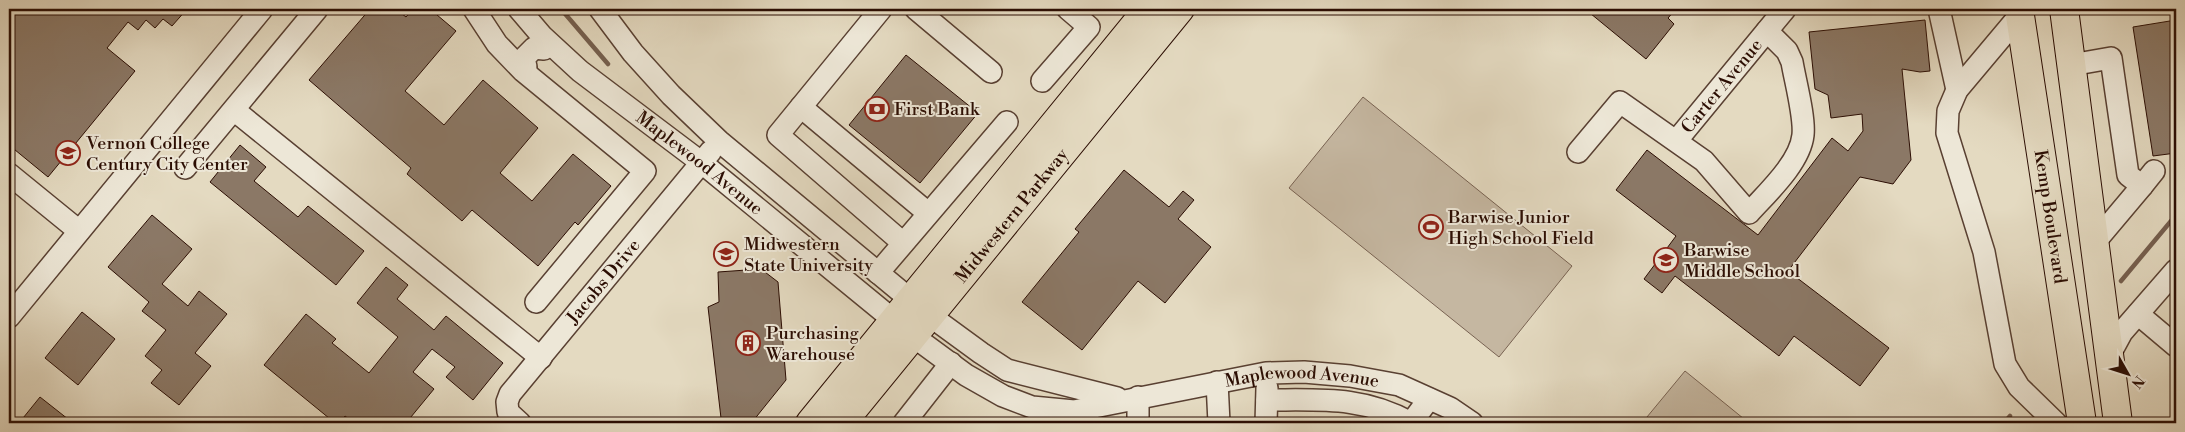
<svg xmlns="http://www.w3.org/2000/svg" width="2185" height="432" viewBox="0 0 2185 432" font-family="'Libre Bodoni',serif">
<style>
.green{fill:#c5b7a1;stroke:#786252}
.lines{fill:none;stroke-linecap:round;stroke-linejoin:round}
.stream{stroke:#745e4e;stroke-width:4.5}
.building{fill:#8b7866;stroke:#2b0d03}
.minor-casing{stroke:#594032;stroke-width:24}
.major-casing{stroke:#2b0d03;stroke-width:30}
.minor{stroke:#ede7d7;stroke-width:21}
.major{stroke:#e4dac1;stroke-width:28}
.labels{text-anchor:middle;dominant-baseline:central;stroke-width:4;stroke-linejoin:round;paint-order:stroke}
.street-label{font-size:18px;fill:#2b0d03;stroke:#ede7d7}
.poi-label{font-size:18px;fill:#2b0d03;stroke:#ede7d7;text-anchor:start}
</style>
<rect width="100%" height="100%" fill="#e4dac1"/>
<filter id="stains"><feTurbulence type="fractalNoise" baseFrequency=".004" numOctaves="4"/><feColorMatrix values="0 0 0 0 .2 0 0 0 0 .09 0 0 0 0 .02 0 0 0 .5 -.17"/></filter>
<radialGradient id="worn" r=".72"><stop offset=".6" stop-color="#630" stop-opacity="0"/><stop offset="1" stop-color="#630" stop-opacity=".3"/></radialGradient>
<path class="green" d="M1363,97L1572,266L1499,357L1289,188Z
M1685,371L1749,423H1642Z"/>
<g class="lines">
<path class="stream" d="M561,9L608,64
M2121,281L2176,215
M2004,423L2010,416"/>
</g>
<path class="building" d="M9,9H187L172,26L163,19L155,28L146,20L138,30L128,22L107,48L135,71L48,177L9,145Z
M370,9H396L406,17L413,9H430L456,31L405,91L444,125L483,80L538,128L500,173L532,201L573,154L611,186L578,225L575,222L538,266L472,210L462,221L407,174L411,168L309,80Z
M1585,9H1676L1668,18L1674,24L1646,59Z
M1925,20L1930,71L1920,72L1902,69L1911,160L1893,184L1860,177L1788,271L1889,348L1860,386L1794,336L1779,356L1675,276L1662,293L1644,279L1676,236L1616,190L1647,150L1758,235L1832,138L1848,151L1863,131L1862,114L1831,118L1828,95L1815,89L1809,32Z
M2176,20V153L2153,156L2133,27Z
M906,55L978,113L920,183L849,125Z
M240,145L266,167L254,181L298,217L308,206L364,251L336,285L210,182Z
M1124,170L1169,207L1183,191L1194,200L1178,219L1211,247L1165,303L1138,281L1082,350L1022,302L1079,232L1075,229Z
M152,215L192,249L162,284L188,306L199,291L227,314L195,353L211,366L179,405L151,383L162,370L145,356L166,330L142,311L149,302L108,267Z
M386,267L408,285L397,299L434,330L446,316L503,363L473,400L446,377L455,367L432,349L413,372L434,389L406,423H354L345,416L339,423H335L264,365L306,314L336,339L332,343L369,373L398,337L357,303Z
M761,269L778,282L786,380L753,421L721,418L708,307L719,302L718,272Z
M82,312L115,339L78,385L45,358Z
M40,397L73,423H19Z"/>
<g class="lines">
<defs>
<g id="minor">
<path d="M474,9L497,44L523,71L645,171L536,302"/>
<path id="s1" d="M519,9L542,36L580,71L702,163L913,336L966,375L1003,396L1032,407L1074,411L1266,373L1304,372L1350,376L1399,385L1450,408L1472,423"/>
<path d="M600,9L633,53L671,95L719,141L929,315L981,353L1007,370L1117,398"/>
<path d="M881,9L778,135L903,243"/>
<path d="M916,9L991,72"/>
<path d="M1939,9L1957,90"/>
<path d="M2020,15L1957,90L1948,111L1947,133L1984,252L2005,364L2019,387L2056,423"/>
<path d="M2071,65L2111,58L2128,175L2142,186L2094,243"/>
<path d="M526,67L524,58L534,48L544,49"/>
<path d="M1042,81L1089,27L1068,9"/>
<path d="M801,107L928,213"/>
<path d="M234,110L541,358"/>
<path id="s2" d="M1677,140L1785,9"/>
<path d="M1578,152L1620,102L1704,161L1749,213C1767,193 1800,163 1803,135C1805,117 1795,80 1792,62L1787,51L1767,31"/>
<path d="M185,168L317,9"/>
<path d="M9,174L79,231"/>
<path d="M2142,186L2154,171"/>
<path d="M878,273L1007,122"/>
<path d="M2138,314L2176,346"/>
<path d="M9,317L262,9"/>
<path d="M2109,356L2122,332L2176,270"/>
<path d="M1217,382L1219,423"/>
<path d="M1267,400C1321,400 1363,396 1411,423L1429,399"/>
<path id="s3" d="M520,423L508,412L507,402L510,394L711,151"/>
<path d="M904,423L951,363"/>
<path d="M1138,423V397"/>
<path d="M1266,423L1267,388"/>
</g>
<g id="major">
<path id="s4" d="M2019,9L2082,423"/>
<path d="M2064,9L2118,423"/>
<path d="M810,423L1148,9"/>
<path id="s5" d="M842,423L1180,9"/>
</g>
</defs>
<use href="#minor" class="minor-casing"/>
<use href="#major" class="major-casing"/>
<use href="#minor" class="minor"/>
<use href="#major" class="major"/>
</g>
<defs>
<symbol id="bank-ring" viewBox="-11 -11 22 22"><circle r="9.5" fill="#ede7d7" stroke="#8f2418" stroke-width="1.5"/><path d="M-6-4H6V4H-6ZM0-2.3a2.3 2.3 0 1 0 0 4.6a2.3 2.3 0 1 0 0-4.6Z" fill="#8f2418"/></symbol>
<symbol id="university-ring" viewBox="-11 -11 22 22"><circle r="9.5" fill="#ede7d7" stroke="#8f2418" stroke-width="1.5"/><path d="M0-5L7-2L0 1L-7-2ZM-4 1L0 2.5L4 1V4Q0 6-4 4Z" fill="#8f2418"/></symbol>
<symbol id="stadium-ring" viewBox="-11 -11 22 22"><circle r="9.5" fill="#ede7d7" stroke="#8f2418" stroke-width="1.5"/><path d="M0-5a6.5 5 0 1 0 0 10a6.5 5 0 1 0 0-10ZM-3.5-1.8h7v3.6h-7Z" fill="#8f2418"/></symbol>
<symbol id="school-ring" viewBox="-11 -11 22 22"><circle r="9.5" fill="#ede7d7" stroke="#8f2418" stroke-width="1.5"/><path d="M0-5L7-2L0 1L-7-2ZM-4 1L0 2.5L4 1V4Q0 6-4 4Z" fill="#8f2418"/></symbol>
<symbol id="building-ring" viewBox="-11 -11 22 22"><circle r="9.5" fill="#ede7d7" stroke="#8f2418" stroke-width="1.5"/><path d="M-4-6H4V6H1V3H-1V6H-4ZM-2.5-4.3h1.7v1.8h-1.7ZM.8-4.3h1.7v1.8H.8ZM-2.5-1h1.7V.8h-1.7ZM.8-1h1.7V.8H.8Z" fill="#8f2418"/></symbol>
</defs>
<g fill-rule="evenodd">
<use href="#bank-ring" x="863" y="95" width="28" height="28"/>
<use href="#university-ring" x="54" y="139" width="28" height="28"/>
<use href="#stadium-ring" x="1417" y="213" width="28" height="28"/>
<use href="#university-ring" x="712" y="240" width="28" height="28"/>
<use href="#school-ring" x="1652" y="246" width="28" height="28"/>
<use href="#building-ring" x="734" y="329" width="28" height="28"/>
</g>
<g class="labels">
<g class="street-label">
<text stroke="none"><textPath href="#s2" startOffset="70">Carter Avenue</textPath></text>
<text stroke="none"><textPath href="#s1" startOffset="238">Maplewood Avenue</textPath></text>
<text stroke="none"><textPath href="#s5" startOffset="268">Midwestern Parkway</textPath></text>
<text stroke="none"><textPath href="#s4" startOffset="210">Kemp Boulevard</textPath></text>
<text stroke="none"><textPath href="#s3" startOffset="181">Jacobs Drive</textPath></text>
<text stroke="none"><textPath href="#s1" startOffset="926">Maplewood Avenue</textPath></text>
</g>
<g class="poi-label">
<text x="894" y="109">First Bank</text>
<text x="86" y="143">Vernon College<tspan x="86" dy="21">Century City Center</tspan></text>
<text x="1448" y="217">Barwise Junior<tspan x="1448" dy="21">High School Field</tspan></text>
<text x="744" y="244">Midwestern<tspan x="744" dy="21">State University</tspan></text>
<text x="1684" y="250">Barwise<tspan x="1684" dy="21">Middle School</tspan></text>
<text x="766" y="333">Purchasing<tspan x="766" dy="21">Warehouse</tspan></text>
</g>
</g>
<rect width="2185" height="432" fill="none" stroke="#e4dac1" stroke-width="30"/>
<rect x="10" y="10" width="2165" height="412" fill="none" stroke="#2b0d03" stroke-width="2.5"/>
<rect x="15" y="15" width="2155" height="402" fill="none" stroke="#2b0d03"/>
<g transform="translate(2128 374) rotate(129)" stroke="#ede7d7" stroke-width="4" paint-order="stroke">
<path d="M0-4L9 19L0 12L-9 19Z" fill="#2b0d03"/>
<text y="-8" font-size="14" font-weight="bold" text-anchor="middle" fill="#2b0d03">N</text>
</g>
<rect width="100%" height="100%" filter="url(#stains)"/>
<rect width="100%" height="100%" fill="url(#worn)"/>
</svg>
